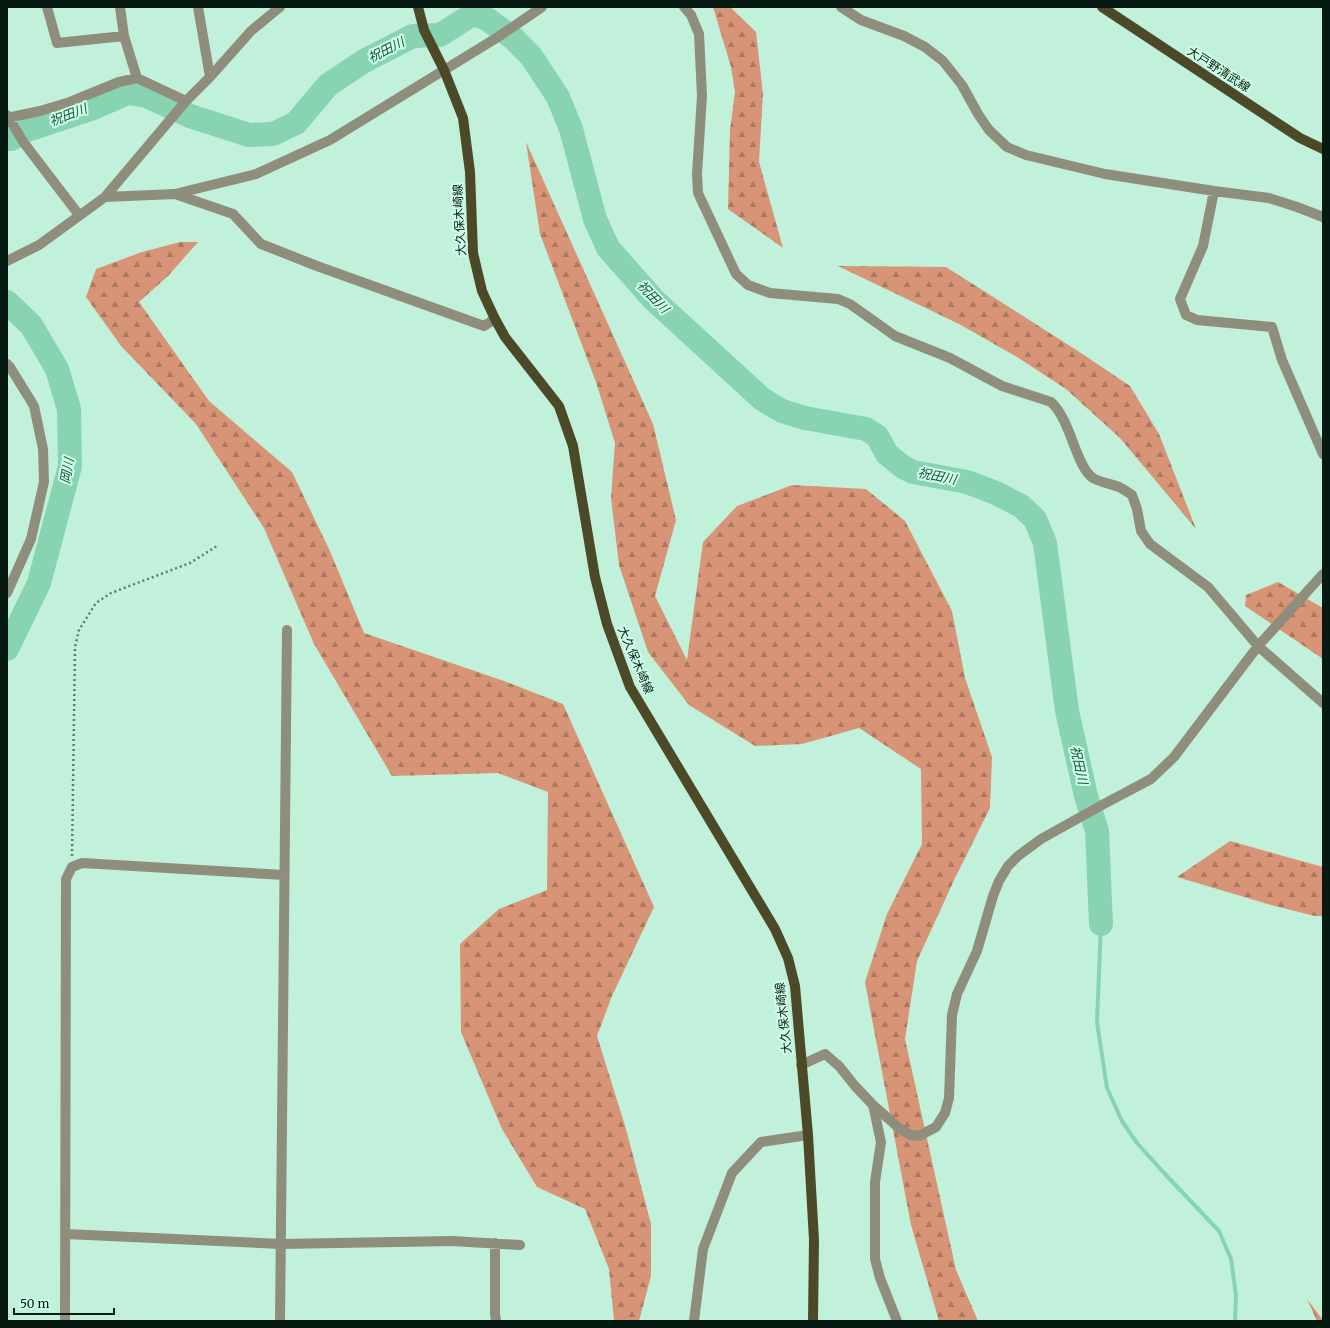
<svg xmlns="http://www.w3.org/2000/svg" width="1330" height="1328" viewBox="0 0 1330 1328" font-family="Merriweather,'Noto Sans JP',serif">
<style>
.forest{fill:url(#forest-firs)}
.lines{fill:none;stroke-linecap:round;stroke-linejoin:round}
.stream{stroke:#88d4b2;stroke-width:4}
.river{stroke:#88d4b2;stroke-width:24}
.path{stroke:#5b7c6d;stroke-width:2.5;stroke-dasharray:2 3;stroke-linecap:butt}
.minor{stroke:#8f8e7c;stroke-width:10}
.major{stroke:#4c4928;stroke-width:10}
.labels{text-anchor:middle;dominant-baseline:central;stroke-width:4;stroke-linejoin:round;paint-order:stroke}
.street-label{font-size:12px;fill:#071a12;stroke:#ceffe7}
.water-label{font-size:13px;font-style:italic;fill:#18543e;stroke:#ceffe7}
</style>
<defs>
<pattern id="forest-firs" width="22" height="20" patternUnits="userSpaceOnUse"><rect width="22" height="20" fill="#d79477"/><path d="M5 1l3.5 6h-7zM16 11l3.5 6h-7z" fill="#ac7860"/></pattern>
</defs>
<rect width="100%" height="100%" fill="#c1f1da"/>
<path class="forest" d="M713,7H730L756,32L763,94L759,162L783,248L728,209L730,130L735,92L731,67Z
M526,142L653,424L676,520L655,596L687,660L703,542L737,506L792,485L866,489L905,521L952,611L965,678L992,757L990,808L955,878L917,961L905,1039L956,1270L978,1321H939L911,1225L865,982L887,914L922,844L921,769L859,728L802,744L755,746L689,705L648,652L619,565L611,498L615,443L596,382L540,234Z
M180,242H198L168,276L139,302L209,401L292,472L329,549L364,633L504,681L563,704L654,907L612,996L597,1036L626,1129L651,1224V1276L639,1321H614L609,1269L585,1209L537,1187L502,1129L461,1032L460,944L499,909L547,890L548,792L498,773L392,776L314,644L264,528L196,424L121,346L86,297L96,269L142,252Z
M838,266L946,267L1081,353L1130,386L1159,434L1196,529L1120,438L1066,389L1017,357L959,324Z
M1278,582L1323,608V659L1245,606L1246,595Z
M1230,841L1323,867V916H1315L1271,905L1177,877Z
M1307,1299L1323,1320V1321H1317Z"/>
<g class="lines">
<path class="stream" d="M1101,924L1097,1022L1107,1088L1122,1121L1137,1143L1165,1174L1219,1231L1231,1259L1236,1295L1235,1321"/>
<path class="river" d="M7,139H11L27,130L93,108L128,93L147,96L190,116L249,135L273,134L296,123L328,85L364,61L413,36L440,35L473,14L487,19L513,38L531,56L558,97L571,129L595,219L608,248L654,300L762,399L782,411L805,418L866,429L877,436L887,454L903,467L913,472L967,482L996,493L1021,506L1035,519L1045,543L1067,711L1086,796L1097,831L1101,924
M7,302L31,325L57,369L69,409L70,466L39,583L7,649"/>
<path class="path" d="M72,856L75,647L79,630L96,603L111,593L190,563L217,546"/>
<path class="minor" d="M47,7L57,43L124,36
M120,7L124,36L137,78
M198,7L210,77
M684,7L691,15L699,34L702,96L697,174L698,193L736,274L748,285L770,293L838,299L850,304L895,336L950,358L1002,386L1051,402C1071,420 1076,467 1093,478C1100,482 1111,484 1119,487C1123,489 1128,492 1132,495L1137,509L1141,531L1150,544L1208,587L1258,646L1323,703
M841,7L861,20L904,36L925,47L943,61L962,85L978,114L989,130L1007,147L1026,155L1105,174L1214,191L1269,198L1297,207L1323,217
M7,115L24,143L79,215
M7,118L40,111L70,102L119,82L137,78L186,101
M1214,191L1203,246L1180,299L1186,315L1197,320L1272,327L1282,360L1323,454
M175,194L233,214L261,244L317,266L484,326L495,319
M105,197L175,194L256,174L330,140L498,37L542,7
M7,261L39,245L105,197L186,101L210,77L251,31L280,7
M7,364L10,367L34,406L43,449L44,482L31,539L7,593
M801,1065L825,1054L839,1066L855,1086L873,1105L899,1128L910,1135L919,1136L936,1127L945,1113L949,1098L952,1015L957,994L977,951L993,896L999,881L1008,866L1018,856L1041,839L1102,805L1151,779L1174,757L1258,646L1323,574
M873,1105L881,1142L875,1182V1259L880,1278L897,1321
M66,1234L281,1244L452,1241L520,1245
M495,1243V1314L496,1321
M65,1321L66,879L72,867L82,863L284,875
M280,1321L287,630
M694,1321L703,1249L732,1173L761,1142L808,1135"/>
<path class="major" d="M418,7L424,30L444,70L463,118L470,172L473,253L482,291L495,319L505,337L559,406L573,446L595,577L607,624L630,687L775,929L788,958L795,986L808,1135L814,1240L813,1321
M1102,7L1300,138L1323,149"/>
</g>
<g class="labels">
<g class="street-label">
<text transform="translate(1219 69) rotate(33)">大戸野清武線</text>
<text transform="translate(459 220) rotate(-93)">大久保木崎線</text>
<text transform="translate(636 660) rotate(67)">大久保木崎線</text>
<text transform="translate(783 1018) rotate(-96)">大久保木崎線</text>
</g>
<g class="water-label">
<text transform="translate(386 50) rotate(-27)">祝田川</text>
<text transform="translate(68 115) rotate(-21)">祝田川</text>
<text transform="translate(653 297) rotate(46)">祝田川</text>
<text transform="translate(67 471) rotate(-80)">岡川</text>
<text transform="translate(937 476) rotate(11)">祝田川</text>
<text transform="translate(1079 765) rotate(78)">祝田川</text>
</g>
</g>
<rect width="1330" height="1328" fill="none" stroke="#071a12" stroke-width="16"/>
<path d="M14 1308v6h100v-6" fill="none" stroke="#071a12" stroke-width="2"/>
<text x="20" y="1308" font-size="12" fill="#071a12" stroke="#ceffe7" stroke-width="3" paint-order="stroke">50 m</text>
</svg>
